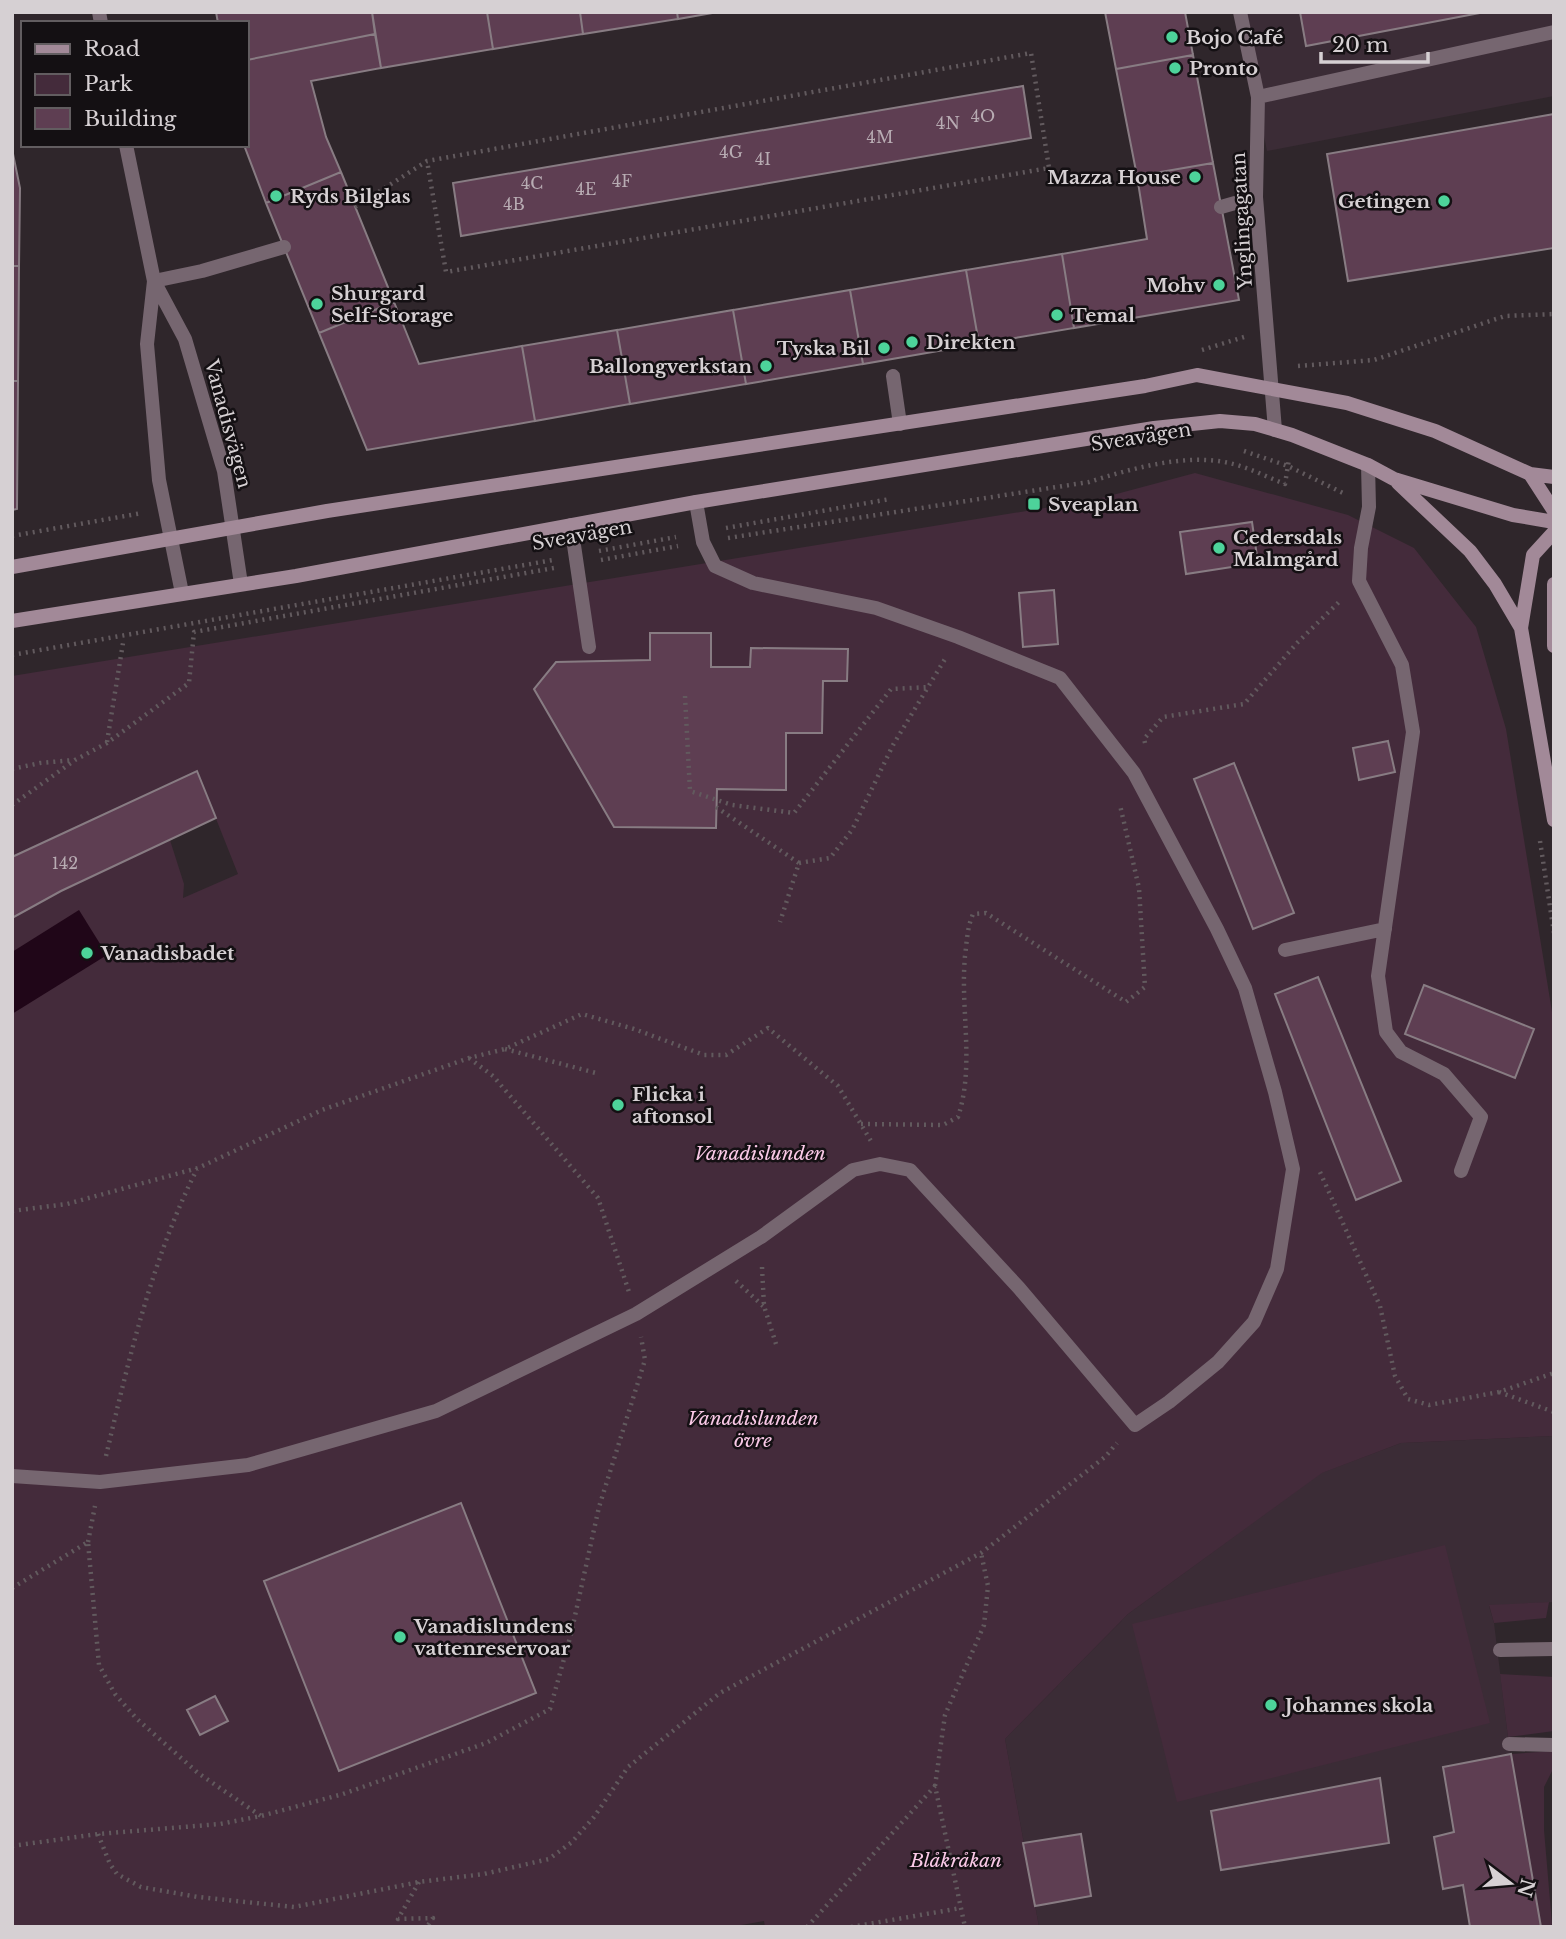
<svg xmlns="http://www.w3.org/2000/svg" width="1566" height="1939" viewBox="0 0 1566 1939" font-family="'Libre Baskerville',serif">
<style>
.built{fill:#3b2c36}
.green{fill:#442b3b;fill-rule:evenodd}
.water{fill:#200618}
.building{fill:#5e3e52;stroke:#887c83;stroke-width:2}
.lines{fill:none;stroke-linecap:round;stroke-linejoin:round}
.path{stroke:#625a5e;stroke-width:4.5;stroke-dasharray:2 5;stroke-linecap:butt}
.service{stroke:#766670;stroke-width:14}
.minor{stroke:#766670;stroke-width:14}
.secondary{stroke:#a28998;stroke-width:14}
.poi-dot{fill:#4dd39a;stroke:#141013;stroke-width:2.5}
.labels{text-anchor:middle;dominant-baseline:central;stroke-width:5;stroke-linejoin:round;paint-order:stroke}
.number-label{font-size:16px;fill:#b8acb3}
.poi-label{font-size:19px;font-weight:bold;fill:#d6d0d3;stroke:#141013;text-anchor:start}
.street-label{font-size:19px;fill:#d6d0d3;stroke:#141013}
.park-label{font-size:19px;font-style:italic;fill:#fac9e7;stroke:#141013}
</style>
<rect width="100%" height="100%" fill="#2f262b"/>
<path class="built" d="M1239,12H1554V96L1267,151Z
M1554,1436V1602L1489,1606L1494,1623L1508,1737L1541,1927H1039L1005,1739L1128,1614L1321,1473L1401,1443Z"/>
<path class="green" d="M1195,473L1348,515L1414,548L1476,627L1506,729L1554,1024V1436L1401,1443L1322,1473L1128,1614L1005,1739L1039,1927H765L764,1921L730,1927H12V676L1094,500ZM197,771L238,874L183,898L184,884L154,790Z
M1445,1545L1490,1723L1177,1802L1132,1624Z
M1549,1602L1546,1618L1494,1623L1489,1605Z
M1500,1674L1554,1677V1731L1508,1737Z
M1554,1751V1767L1544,1787V1830L1552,1924L1550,1927H1541L1511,1754Z"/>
<path class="water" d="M79,910L107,955L12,1014V952Z"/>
<path class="building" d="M216,12H372L375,34L247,60V23H218Z
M372,12H487L493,49L381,68Z
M487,12H580L583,34L493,49Z
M580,12H677L678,19L583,34Z
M677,12H718L678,19Z
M1105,12H1185L1193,55L1116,69Z
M1300,12H1485L1306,46Z
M375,34L381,68L311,81L326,137L341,172L266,203L244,145H247V60Z
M1193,55L1213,163L1137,176L1116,69Z
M1023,86L1031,138L461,236L453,183Z
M1554,114V248L1348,281L1327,154Z
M12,149L20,188L19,266H12Z
M1213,163L1239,300L1074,328L1062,254L1147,239L1137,176Z
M341,172L394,302L319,333L266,203Z
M1062,254L1074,328L979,344L966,270Z
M12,266H19L18,381H12Z
M966,270L979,344L863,364L850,290Z
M850,290L863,364L746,384L733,310Z
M394,302L419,364L522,346L535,421L367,450L319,333Z
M733,310L746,384L630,404L617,330Z
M617,330L630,404L535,421L522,346Z
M12,381H18V383L17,509L12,510Z
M1252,522L1258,563L1186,574L1180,532Z
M1054,590L1058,644L1023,647L1019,593Z
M650,633H711V667H750L751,648L848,649L847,681H823L822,733H786V790L717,789L716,828L614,827L534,689L556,662L650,660Z
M1388,741L1395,772L1359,780L1353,748Z
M1234,763L1294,913L1253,929L1194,779Z
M197,771L216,818L61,891L12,918V857Z
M1318,977L1401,1181L1356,1200L1275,994Z
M1424,985L1534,1029L1515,1078L1405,1034Z
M461,1503L536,1693L339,1771L264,1581Z
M215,1696L228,1721L200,1735L187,1710Z
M1511,1754L1541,1927H1470L1463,1885L1443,1889L1434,1837L1454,1832L1443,1767Z
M1380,1778L1389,1843L1221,1870L1211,1811Z
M1081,1834L1091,1896L1035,1906L1023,1843Z"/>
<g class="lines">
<path class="path" d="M355,207L427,161L1031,53L1049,168L446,272L427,161
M1202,350L1244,337
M1298,366L1374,360L1505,316L1554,314
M1244,451L1288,466L1345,494
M726,528L890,499
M12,536L142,513
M728,538L1089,482C1130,469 1185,453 1229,463C1248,467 1267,477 1285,484L1289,459
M599,551L676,537
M601,560L678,546
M12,655L553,560
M685,696L690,791L732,805L794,813L891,689L929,687
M107,742L123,643
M1145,743L1144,739L1163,717L1244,704L1297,643L1341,600
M12,769L40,763L74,760
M12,805L75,760L107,743L189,683L194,632L554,568
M716,807L799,863L780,922
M1540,841L1554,933
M799,863L830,858L852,830L893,745L945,659
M505,1049L596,1073
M469,1058L493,1076L598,1198L629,1292
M861,1124L943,1125L958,1117C975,1065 960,1010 965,956C967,941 967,928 973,914L986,913L1126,1002L1145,987L1139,888L1120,805
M1320,1172L1380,1306L1395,1376L1408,1399L1429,1405L1499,1392L1554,1373
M12,1211L67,1204L198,1168L322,1110L469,1058L505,1049L582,1014L634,1029L704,1055H726L768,1028L838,1086L871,1141
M762,1267L764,1306L776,1344
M736,1281L763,1306
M1499,1392L1554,1412
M106,1456C129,1358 152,1259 197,1169
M88,1542L95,1506
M12,1588L88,1542L99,1665L115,1694L137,1719L198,1773L261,1816
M935,1786L945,1715L984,1625L988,1586L981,1553
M98,1834L110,1864L117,1874L141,1887L198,1897L294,1907L419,1882L484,1874L549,1859L572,1842L594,1817L628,1767L720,1693L981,1553L1105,1457L1117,1443
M12,1846L98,1834L220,1824L261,1816L343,1794L486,1743L550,1709L571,1634L599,1507L645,1360L641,1337
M419,1882L398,1919L433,1918L427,1927
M807,1927L935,1786L965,1927
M851,1927L961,1908"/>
<path class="service" d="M1221,207L1256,197
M154,281L202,271L284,247
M893,376L900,424
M1368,465L1369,507L1361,548L1359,581L1402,665L1413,732L1378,976L1386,1032L1401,1052L1444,1074L1481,1117L1461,1171
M571,525L589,647
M1285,950L1385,929
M12,1476L100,1482L248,1465L436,1411L636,1314L761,1237L853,1170L880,1164L910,1170L1019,1288L1135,1425L1169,1402L1218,1362L1254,1322L1277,1269L1293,1169L1275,1092L1245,988L1217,929L1134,773L1060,678L958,637L876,608L753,583L715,566L703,542L696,502
M1500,1650L1554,1649
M1509,1744L1554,1745"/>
<path class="minor" d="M99,12L101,23
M1240,12L1258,97L1256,197L1275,430
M1258,97L1554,32
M126,145L154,281L185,339L224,471L241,584
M154,281L147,344L159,480L182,593"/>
<path class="secondary" d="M1530,474L1554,511
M1398,483L1470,551L1495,584L1521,628
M1554,532L1533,555L1521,628L1554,820
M12,567L327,511L1145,386L1197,375L1347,403L1435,431L1530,474L1554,477
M1554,584V646
M12,621L296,576L696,502L1154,428L1220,421L1255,424L1292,435L1368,465L1394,479L1513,515L1554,522"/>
</g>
<g class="poi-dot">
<circle cx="1172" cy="37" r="7"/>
<circle cx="1175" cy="68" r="7"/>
<circle cx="1195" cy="177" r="7"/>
<circle cx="276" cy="196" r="7"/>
<circle cx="1444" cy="201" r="7"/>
<circle cx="1219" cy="285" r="7"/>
<circle cx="317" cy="304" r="7"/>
<circle cx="1057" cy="315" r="7"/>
<circle cx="912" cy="342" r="7"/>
<circle cx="884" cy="348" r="7"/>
<circle cx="766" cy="366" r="7"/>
<rect x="1027" y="497" width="14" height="14" rx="3.5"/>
<circle cx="1219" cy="548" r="7"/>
<circle cx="87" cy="953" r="7"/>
<circle cx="618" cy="1105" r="7"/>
<circle cx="400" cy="1637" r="7"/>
<circle cx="1271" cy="1705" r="7"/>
</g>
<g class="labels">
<g class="number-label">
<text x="983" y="116">4O</text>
<text x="948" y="123">4N</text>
<text x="880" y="137">4M</text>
<text x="731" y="152">4G</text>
<text x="763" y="159">4I</text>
<text x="622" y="181">4F</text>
<text x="532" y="183">4C</text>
<text x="586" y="189">4E</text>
<text x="514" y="204">4B</text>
<text x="65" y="863">142</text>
</g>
<g class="poi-label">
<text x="1186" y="37">Bojo Café</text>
<text x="1189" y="68">Pronto</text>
<text x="1181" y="177" text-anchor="end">Mazza House</text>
<text x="290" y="196">Ryds Bilglas</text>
<text x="1430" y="201" text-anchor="end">Getingen</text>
<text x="1205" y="285" text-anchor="end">Mohv</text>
<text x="331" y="293">Shurgard<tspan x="331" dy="22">Self-Storage</tspan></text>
<text x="1071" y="315">Temal</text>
<text x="926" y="342">Direkten</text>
<text x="870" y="348" text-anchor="end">Tyska Bil</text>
<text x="752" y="366" text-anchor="end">Ballongverkstan</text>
<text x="1048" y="504">Sveaplan</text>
<text x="1233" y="537">Cedersdals<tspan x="1233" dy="22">Malmgård</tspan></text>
<text x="101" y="953">Vanadisbadet</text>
<text x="632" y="1094">Flicka i<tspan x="632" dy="22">aftonsol</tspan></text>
<text x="414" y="1626">Vanadislundens<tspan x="414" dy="22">vattenreservoar</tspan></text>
<text x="1285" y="1705">Johannes skola</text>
</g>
<g class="street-label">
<text transform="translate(1242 221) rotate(-93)">Ynglingagatan</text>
<text transform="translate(228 424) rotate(75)">Vanadisvägen</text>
<text transform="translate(1141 437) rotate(-9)">Sveavägen</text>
<text transform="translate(582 535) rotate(-10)">Sveavägen</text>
</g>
<g class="park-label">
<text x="760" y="1153">Vanadislunden</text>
<text x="753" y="1418">Vanadislunden<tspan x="753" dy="22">övre</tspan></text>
<text x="956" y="1860">Blåkråkan</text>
</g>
</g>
<rect width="1566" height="1939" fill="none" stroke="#d6d0d3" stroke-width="28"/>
<rect x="21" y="21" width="228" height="126" fill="#141013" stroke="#625d60" stroke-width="2"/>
<rect x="35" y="44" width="35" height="10" fill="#a28998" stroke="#625d60" stroke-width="2"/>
<text x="84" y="56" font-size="21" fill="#d6d0d3">Road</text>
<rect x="35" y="74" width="35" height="21" fill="#442b3b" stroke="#625d60" stroke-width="2"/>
<text x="84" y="91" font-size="21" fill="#d6d0d3">Park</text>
<rect x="35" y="108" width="35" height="21" fill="#5e3e52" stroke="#625d60" stroke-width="2"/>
<text x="84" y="126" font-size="21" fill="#d6d0d3">Building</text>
<g transform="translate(1510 1883) rotate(106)" stroke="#141013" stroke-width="5" paint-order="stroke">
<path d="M0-5L12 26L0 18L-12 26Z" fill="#d6d0d3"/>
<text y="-10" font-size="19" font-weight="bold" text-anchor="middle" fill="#d6d0d3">N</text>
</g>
<path d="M1321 52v10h107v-10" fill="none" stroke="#d6d0d3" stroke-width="3.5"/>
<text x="1332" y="52" font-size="21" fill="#d6d0d3" stroke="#141013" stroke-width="5" paint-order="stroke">20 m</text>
</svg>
